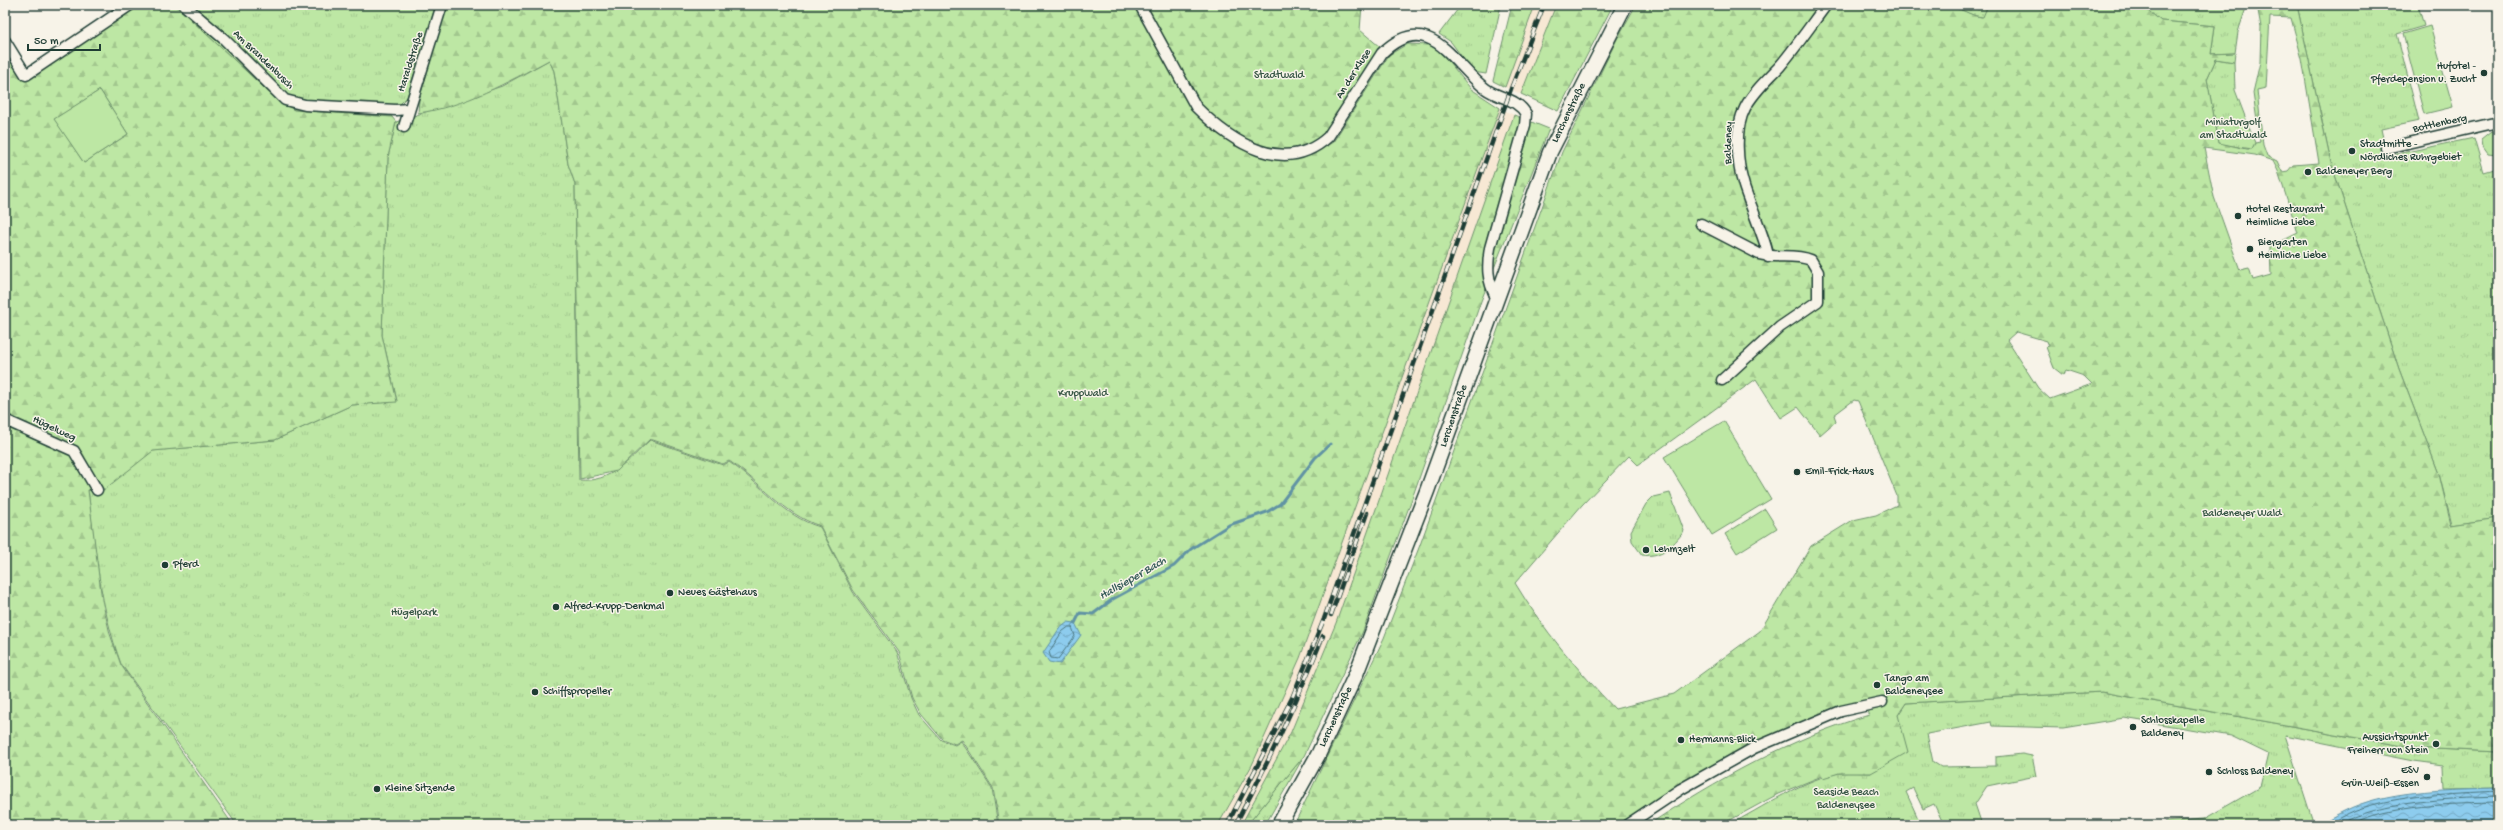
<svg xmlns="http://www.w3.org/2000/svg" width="2503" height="830" viewBox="0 0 2503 830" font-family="'Gochi Hand',sans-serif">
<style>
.built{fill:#f7e8d4}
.grass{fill:url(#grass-tufts);stroke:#6e926c}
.forest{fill:url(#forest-firs);stroke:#6e926c;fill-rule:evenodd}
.garden{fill:url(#garden-dots);stroke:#6e926c}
.pitch{fill:#bde7a4;stroke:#6e926c}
.water{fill:url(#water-waves);stroke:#6193a4}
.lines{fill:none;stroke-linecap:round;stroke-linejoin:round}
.shore{stroke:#4b767e;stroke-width:1}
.stream{stroke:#6193a4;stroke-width:3}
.street-casing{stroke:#1f3d34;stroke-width:13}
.secondary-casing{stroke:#1f3d34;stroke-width:17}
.street{stroke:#f7f3e8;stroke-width:10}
.secondary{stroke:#f7f3e8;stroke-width:14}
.rail-casing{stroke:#1f3d34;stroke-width:4.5}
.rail{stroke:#f7f3e8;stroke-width:3;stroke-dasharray:9;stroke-linecap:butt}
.poi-dot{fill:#1f3d34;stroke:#f7f3e8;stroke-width:1.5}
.labels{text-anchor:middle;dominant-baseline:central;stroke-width:3;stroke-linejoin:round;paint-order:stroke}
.street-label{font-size:11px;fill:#1f3d34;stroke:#f7f3e8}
.poi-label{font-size:11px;fill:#1f3d34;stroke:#f7f3e8;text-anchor:start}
.park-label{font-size:11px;fill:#375645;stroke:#f7f3e8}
.water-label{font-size:12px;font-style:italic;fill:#355a59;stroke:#f7f3e8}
</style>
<defs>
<pattern id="grass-tufts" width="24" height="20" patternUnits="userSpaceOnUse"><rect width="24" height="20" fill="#bde7a4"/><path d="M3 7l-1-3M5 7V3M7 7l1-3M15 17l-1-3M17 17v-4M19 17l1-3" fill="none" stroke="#a2c78e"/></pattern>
<pattern id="forest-firs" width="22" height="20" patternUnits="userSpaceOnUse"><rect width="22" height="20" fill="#bde7a4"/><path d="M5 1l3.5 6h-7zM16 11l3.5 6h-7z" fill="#a2c78e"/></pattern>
<pattern id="garden-dots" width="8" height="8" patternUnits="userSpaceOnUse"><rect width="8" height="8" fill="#bde7a4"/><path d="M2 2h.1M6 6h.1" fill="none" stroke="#a2c78e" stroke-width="1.8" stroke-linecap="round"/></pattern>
<pattern id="water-waves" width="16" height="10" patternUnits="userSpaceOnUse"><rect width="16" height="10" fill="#8dccee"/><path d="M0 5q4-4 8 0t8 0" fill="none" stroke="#73a7c2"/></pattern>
</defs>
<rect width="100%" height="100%" fill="#f7f3e8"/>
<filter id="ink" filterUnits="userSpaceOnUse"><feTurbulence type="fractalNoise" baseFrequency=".025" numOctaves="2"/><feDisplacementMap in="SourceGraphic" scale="8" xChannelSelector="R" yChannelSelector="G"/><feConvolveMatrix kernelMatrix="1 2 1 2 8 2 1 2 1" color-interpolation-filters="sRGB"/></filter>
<g filter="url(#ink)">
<path class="built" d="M1535,5H1556L1521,94L1505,87Z
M1500,108L1514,115L1336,623L1291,732L1241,825H1218L1252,765L1300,658Z"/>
<path class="grass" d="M175,5H436L407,97L398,106H388L392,117L294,110L275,98Z
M1461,5H1501L1486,74L1473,72L1451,42L1439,34Z
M2141,5H2247L2238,32L2235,53L2211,54L2215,26L2161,21Z
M2297,5H2418L2424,26L2397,34L2419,121L2381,129L2387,156L2474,138L2484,172L2498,168V518L2452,525L2439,474L2399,369L2331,163Z
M2216,59L2234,62L2235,90L2255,143L2252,149L2219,144L2207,79Z
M549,60L554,71L568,164L575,184L579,480C611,483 629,460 650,440L723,465L729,462C761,483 782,516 820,527L853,592L897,652L911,698L919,715L941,740L955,745L961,741L992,788L998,825H237L121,664C100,607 95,549 88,490L105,489L151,451L275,440L352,405L397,401L382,335L388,157L396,122L502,86Z
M1670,493L1684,531C1673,546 1661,558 1642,555L1632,541L1631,531L1646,504L1653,497Z
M2102,692L2413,748L2498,752V788L2444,789L2443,765L2413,761L2285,735L2314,825H2164V822L2204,819L2260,787L2268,754L2231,736L2124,718L2063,728L1992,726L1991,722L1927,734L1933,762L1941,767L1996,766V757L2022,754L2032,756L2036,776L1987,786L1975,804L1982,825H1944L1934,804L1923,809L1913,788L1906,792L1921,825H1729C1760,809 1807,777 1840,773C1850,772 1861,773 1871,773L1898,715L1906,703Z
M1304,756L1265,825H1247Z"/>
<path class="forest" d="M133,5H175L275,98L294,110L392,117L396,122L388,157L382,335L397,402L352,405L275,440L153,451L105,489L88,490L102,600L110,634L121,665L233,825H5V44L27,77ZM100,90L128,134L84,163L55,119Z
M447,5H1137L1191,105L1253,151L1298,157L1316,152L1333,142L1389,55L1407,44L1429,45L1441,52L1471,89L1500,108L1300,658L1252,765L1218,825H999L993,788L962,740L955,744L942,739L921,714L912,698L899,652L853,590L820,526C783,514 761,482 729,461L723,464L650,439L617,471L580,479L575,184L568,164L554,71L549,60C508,82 464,107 418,113L419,100Z
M1144,5H1362L1360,30L1380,47L1324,137L1310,148L1277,151L1256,145L1235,134L1202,108Z
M1512,5H1535L1505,87L1493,81Z
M1556,5H1613L1558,111L1521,94Z
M1636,5H1932C1940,10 1945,7 1954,8C1964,9 1972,16 1982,17L1988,5H2141L2161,21L2215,26L2211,54L2235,53L2234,62L2216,59L2207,79L2219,143L2247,149H2252L2255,143L2260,142L2253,93L2260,62L2261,27L2257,5L2279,7L2297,5L2331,163L2399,369L2439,474L2451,525L2498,518V752L2413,748L2102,692L1906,703L1898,715L1908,752L1871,773H1839L1823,778L1822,776L1778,794L1721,825H1648C1716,780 1791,738 1869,715L1865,709L1800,732L1759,752L1684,793L1636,825H1294L1384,638L1420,545L1562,152L1617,39ZM2270,17L2291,18L2302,59L2319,163L2293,165L2288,171L2282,172L2277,161L2267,156L2263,145L2257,90L2266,88ZM2204,148L2255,155L2273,161L2278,171L2298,233L2270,247L2271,275L2253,280L2249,268L2240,270L2214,197ZM2016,332L2047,341L2049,346L2046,347L2054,368L2063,375L2066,370L2084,376L2092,384L2050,399L2038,388L2007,340ZM1756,379L1781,418L1798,407L1820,435L1836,421L1834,415L1854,400L1858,401L1897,496V505L1876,515L1853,520L1811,546L1760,631L1674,694L1615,709C1578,670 1543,630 1515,583L1582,505L1629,456L1638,465Z
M1514,115L1549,129L1481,301L1409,507L1363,631L1304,756L1247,825H1241L1291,732L1336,623Z"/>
<path class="garden" d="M1932,5H1988L1983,17C1972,16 1966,11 1956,8C1947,6 1940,10 1932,5Z"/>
<path class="pitch" d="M2430,26L2453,107L2424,114L2403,34Z
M100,90L128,134L84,163L54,119Z
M2492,131H2498L2497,155L2488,154L2483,147L2482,139Z
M1724,421L1771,499L1712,535L1664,457Z
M1765,509L1777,528L1737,553L1725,534Z"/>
<path class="water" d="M1068,622L1075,623L1081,635L1060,664L1049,662L1043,653L1059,629Z
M2498,788V825H2317C2329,819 2341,812 2353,807C2393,790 2455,789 2498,788Z"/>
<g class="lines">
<path class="shore" d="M1069,627H1072L1075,636L1058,659L1051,658L1049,652L1062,632Z
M2326,825C2336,820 2346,814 2356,810C2401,794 2451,794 2498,791
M2337,825C2387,800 2444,799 2498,797
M2350,825C2391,804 2453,804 2498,803"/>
<path class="stream" d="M1075,623L1080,613L1093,614L1113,599L1174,566L1191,549L1229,525L1267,512L1280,504L1315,458L1330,444"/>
<defs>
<path id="street" d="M184,5L224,39L285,100L305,105L396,110L408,109
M1140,5L1196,107C1231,142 1284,177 1328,137L1382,53C1430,7 1453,65 1486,89C1500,99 1517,98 1526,114L1525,125L1490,248C1487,267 1487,280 1496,297
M5,41L26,75L130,5
M404,127L442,5
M2386,148L2498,122
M1701,224L1759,254C1776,259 1794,253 1811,260L1818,272V301L1780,327L1722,380
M1768,257C1769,248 1748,200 1744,186C1737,164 1734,129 1745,108C1753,92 1768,79 1780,66C1796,47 1811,25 1826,5
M5,420L74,451L97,490
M1627,825L1681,789L1754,748L1841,711L1882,702"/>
<path id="secondary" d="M1279,825L1318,755L1356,674L1427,491L1550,152L1625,5"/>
</defs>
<use href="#street" class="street-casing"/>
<use href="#secondary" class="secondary-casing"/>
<use href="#street" class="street"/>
<use href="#secondary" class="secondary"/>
<defs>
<path id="rail" d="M1331,615L1367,513
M1227,825L1292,698L1324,619L1512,86L1544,5
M1235,825C1268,764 1297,701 1323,636"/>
</defs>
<use href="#rail" class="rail-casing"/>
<use href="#rail" class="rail"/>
</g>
</g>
<g class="poi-dot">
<circle cx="2484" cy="73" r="4"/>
<circle cx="2352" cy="151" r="4"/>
<circle cx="2308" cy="172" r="4"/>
<circle cx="2238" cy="216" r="4"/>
<circle cx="2250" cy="249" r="4"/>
<circle cx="1797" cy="472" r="4"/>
<circle cx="1646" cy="550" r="4"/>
<circle cx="165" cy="565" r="4"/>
<circle cx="670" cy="593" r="4"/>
<circle cx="556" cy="607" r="4"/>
<circle cx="1877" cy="685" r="4"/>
<circle cx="535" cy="692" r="4"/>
<circle cx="2133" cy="727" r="4"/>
<circle cx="1681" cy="740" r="4"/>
<circle cx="2436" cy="744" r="4"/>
<circle cx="2209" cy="772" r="4"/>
<circle cx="2427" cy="777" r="4"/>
<circle cx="377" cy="789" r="4"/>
</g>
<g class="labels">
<g class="street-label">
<text transform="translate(263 60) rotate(44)">Am Brandenbusch</text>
<text transform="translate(411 62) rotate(-72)">Haraldstraße</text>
<text transform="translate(1354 74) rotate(-58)">An der Kluse</text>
<text transform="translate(1569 113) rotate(-64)">Lerchenstraße</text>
<text transform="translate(2440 124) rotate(-12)">Bottlenberg</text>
<text transform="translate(1729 143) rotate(-89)">Baldeney</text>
<text transform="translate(1454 416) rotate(-71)">Lerchenstraße</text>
<text transform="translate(54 429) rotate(25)">Hügelweg</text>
<text transform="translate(1336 717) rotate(-65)">Lerchenstraße</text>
</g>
<g class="poi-label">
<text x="2476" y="67" text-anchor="end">Hufotel -<tspan x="2476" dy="13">Pferdepension u. Zucht</tspan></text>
<text x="2360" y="145">Stadtmitte -<tspan x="2360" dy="13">Nördliches Ruhrgebiet</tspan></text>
<text x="2316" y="172">Baldeneyer Berg</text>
<text x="2246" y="210">Hotel Restaurant<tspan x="2246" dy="13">Heimliche Liebe</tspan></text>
<text x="2258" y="243">Biergarten<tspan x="2258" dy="13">Heimliche Liebe</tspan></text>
<text x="1805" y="472">Emil-Frick-Haus</text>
<text x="1654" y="550">Lehmzelt</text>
<text x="173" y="565">Pferd</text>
<text x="678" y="593">Neues Gästehaus</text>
<text x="564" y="607">Alfred-Krupp-Denkmal</text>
<text x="1885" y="679">Tango am<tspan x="1885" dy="13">Baldeneysee</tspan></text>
<text x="543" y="692">Schiffspropeller</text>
<text x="2141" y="721">Schlosskapelle<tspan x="2141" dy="13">Baldeney</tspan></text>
<text x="2428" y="738" text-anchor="end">Aussichtspunkt<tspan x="2428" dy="13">Freiherr von Stein</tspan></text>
<text x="1689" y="740">Hermanns-Blick</text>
<text x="2419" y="771" text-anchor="end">ESV<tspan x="2419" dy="13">Grün-Weiß-Essen</tspan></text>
<text x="2217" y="772">Schloss Baldeney</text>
<text x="385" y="789">Kleine Sitzende</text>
</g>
<g class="park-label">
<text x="1279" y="76">Stadtwald</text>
<text x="2233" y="123">Miniaturgolf<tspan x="2233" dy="13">am Stadtwald</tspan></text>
<text x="1083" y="394">Kruppwald</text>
<text x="2242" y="514">Baldeneyer Wald</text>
<text x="414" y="613">Hügelpark</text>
<text x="1846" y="793">Seaside Beach<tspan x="1846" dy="13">Baldeneysee</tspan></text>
</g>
<g class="water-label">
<text transform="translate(1133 579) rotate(-30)">Hallsieper Bach</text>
</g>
</g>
<rect width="2503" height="830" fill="none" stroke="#f7f3e8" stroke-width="20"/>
<rect x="10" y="10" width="2483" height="810" fill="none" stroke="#1f3d34" stroke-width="1.5" filter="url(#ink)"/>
<path d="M28 44v6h72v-6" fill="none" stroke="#1f3d34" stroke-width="2"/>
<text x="34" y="44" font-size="12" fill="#1f3d34" stroke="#f7f3e8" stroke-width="3" paint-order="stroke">50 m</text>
</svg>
